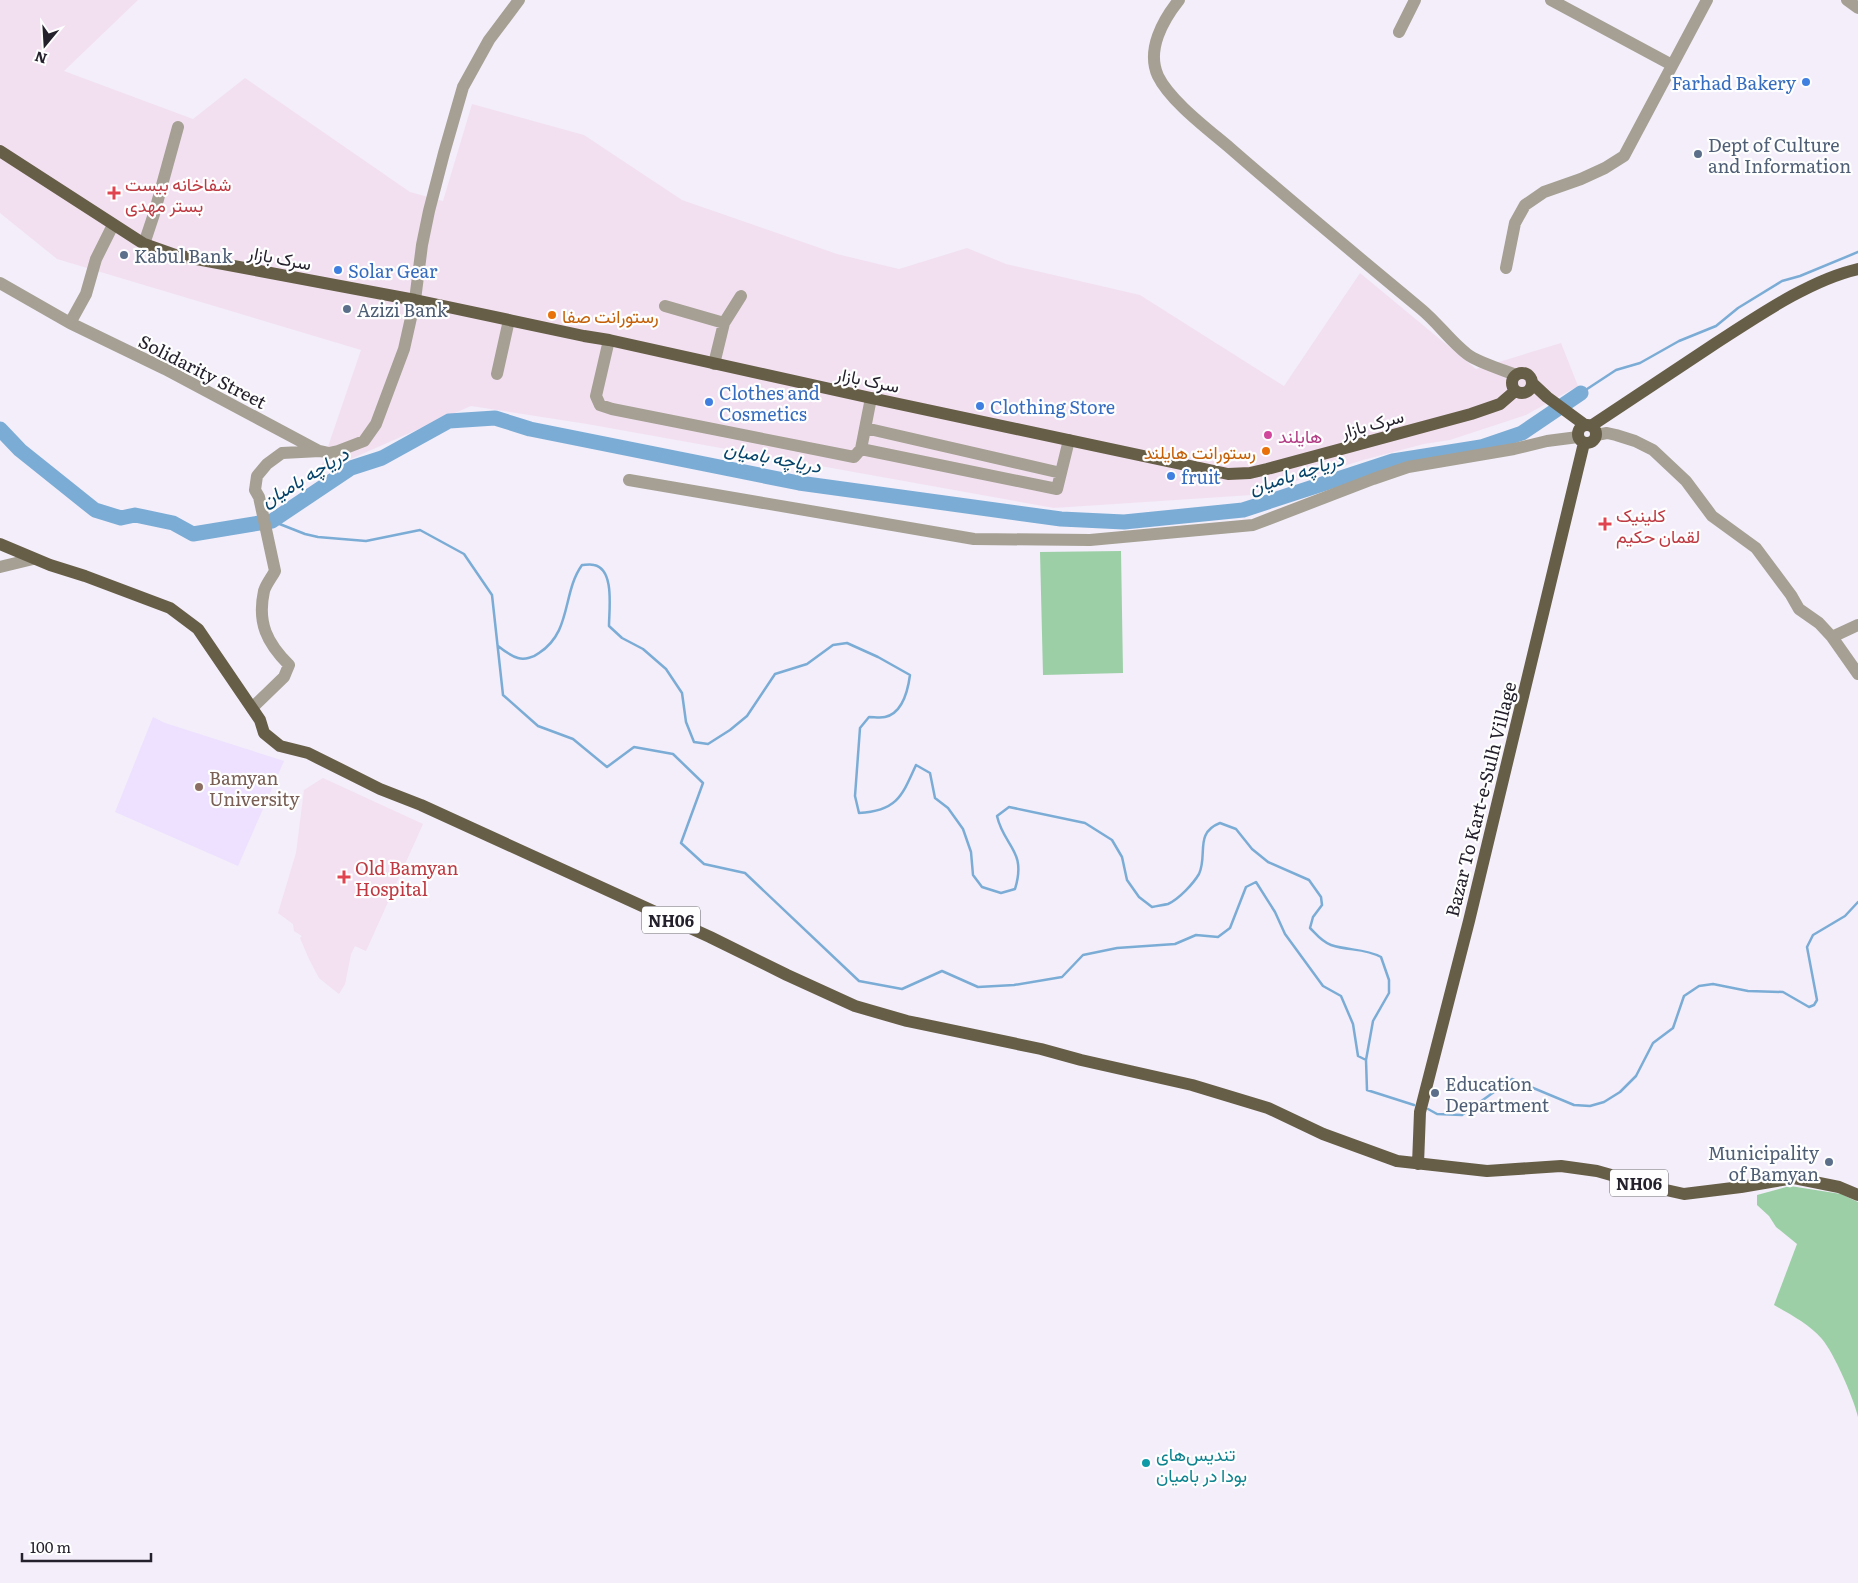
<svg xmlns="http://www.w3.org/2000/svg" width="1858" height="1583" viewBox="0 0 1858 1583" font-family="Literata,Vazirmatn,serif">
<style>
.commercial{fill:#f2e0f1}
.built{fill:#ede1ff}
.medical{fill:#f3e0f1}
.green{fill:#9ccfa6}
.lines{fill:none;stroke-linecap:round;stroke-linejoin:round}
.stream{stroke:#7bacd5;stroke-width:2.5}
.river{stroke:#7bacd5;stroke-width:15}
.minor{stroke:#a5a093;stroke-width:12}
.major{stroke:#675e47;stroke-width:12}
.shop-dot{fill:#3f7fe0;stroke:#fefefe;stroke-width:2}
.service-dot{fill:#5c6f8a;stroke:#fefefe;stroke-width:2}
.health-dot{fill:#e0444e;stroke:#fefefe;stroke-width:2}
.food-dot{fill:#e8710a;stroke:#fefefe;stroke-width:2}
.hotel-dot{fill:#d1479c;stroke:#fefefe;stroke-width:2}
.education-dot{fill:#8d6e63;stroke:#fefefe;stroke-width:2}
.culture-dot{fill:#0f9aa8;stroke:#fefefe;stroke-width:2}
.labels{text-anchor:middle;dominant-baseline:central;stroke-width:4.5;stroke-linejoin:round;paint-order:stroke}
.shield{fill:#fefefe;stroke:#66636b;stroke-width:1}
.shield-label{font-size:16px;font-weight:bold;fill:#25212c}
.shop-label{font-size:18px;fill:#366cbe;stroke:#fefefe;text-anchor:start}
.service-label{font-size:18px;fill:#4e5e75;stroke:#fefefe;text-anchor:start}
.health-label{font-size:18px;fill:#be3a42;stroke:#fefefe;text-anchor:start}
.street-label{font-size:18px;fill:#25212c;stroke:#fefefe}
.food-label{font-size:18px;fill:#c56008;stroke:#fefefe;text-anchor:start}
.hotel-label{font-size:18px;fill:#b23c85;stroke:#fefefe;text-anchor:start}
.education-label{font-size:18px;fill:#785e54;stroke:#fefefe;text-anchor:start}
.culture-label{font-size:18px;fill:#0d838f;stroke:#fefefe;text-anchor:start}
.water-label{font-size:19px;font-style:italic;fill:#06446b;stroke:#fefefe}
</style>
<rect width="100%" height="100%" fill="#f3eefa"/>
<path class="commercial" d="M0,0H138L64,71L193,119L245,78L410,192L443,201L472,104L584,135L682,200L837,254L899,269L967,248L1006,264L1140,295L1284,386L1360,273L1476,369L1561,343L1578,386L1526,415L1450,440L1424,444L1363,460L1252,495L1054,508L587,424L471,406L319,473L361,350L57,259L0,213Z"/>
<path class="built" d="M153,717L165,723L284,761L238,866L115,812Z"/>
<path class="medical" d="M323,778L423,824L366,951L355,946L351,954L345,984L339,994L319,978L309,959L300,938L302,936L294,931L293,924L278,913L296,853L304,790Z"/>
<path class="green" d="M1121,551L1123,673L1043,675L1040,552Z
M1790,1186L1841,1194L1858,1202V1417C1854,1399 1834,1353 1822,1339C1809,1324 1791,1315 1774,1305L1797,1244L1776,1227L1769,1216L1757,1205V1195Z"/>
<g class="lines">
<path class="stream" d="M1581,393L1616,370L1640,363L1679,341L1716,326L1738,308L1782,281L1800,276L1858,252
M272,521L305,534L318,537L366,541L420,530L464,554L492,595L503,695L538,726L573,739L607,767L634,747L673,754L703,783L681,843L704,864L745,873L859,981L902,989L942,971L978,987L1014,985L1062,977L1083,955L1117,948L1175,944L1196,935L1218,937L1230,928L1246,887L1256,882L1275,912L1285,934L1323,986L1341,996L1353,1024L1358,1056L1366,1060L1367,1090L1414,1105
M498,646C503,650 511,656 518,658C525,660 534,657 539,653C572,632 562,593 582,565C585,565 590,564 594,565C615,569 609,610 609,626L622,638L643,649L666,669L682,693L686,722L694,742L708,744L730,730L747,716L775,674L807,664L833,645L847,643L878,657L910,675C908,690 903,713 885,717C880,718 874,717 869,717L860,728L855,796L859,813C897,811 902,796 916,765L930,773L935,798L948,808L963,829L971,852L973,875L982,887L1001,893L1015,889C1027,850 1004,847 997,816L1009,807L1085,823L1112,840L1122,857L1127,880L1139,897L1152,907C1157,906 1163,905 1168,904C1179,899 1193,884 1199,874C1208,855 1194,833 1220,823L1236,829L1252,849L1268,862L1309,880L1321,897L1322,905L1313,917L1310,928C1316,934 1322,942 1331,945C1349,951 1364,948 1381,957L1389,980V993L1373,1021L1366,1060
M1428,1109L1437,1114L1462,1115L1512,1079L1574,1105L1590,1106L1604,1102L1620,1092L1636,1076L1653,1043L1673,1028L1684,996L1699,986L1713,984L1748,991L1783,992L1809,1007L1814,1005L1817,1000L1807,947L1813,935L1845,916L1858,902"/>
<path class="river" d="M0,429L20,450L95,510L121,518L135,515L173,523L193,534L272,521L351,468L382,458L449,421L495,418L530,429L799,483L1061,519L1124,522L1243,510L1393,461L1481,447L1522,433L1581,393"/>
<path class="minor" d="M1179,0C1163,20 1146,50 1158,76C1170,101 1209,130 1230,148C1293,203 1357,256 1421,309C1438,323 1450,341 1467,354C1477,362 1503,370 1516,375
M1551,0L1672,65
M1847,0L1858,8
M1399,32L1415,0
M144,244L154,214L178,127
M1506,268L1515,223L1525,205L1544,192L1581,179L1605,168L1624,156L1707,0
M0,283L70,323L86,294L96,259L113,225
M665,306L724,323L714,364
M70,323L165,369L319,451
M724,323L741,296
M609,340L596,396L600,405L612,409L854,457L861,449L871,398
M497,374L509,320
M865,428L1061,473
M1596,435L1607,433L1616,435L1635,441L1653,450L1686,481L1712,516L1756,548L1791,595L1799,609L1819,623L1832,637L1858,674
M861,449L1057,489L1069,440
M629,480L974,539L1090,540L1253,525L1373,479L1408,467L1514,449L1547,441L1578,437
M0,567L33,559
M1832,637L1858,625
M252,708L284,677L289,665C267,643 257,623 264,591C266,584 272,577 275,571L259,497L255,490L257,476L267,464L282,453L320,451L329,453L338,451L364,441L376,424L404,349L415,300L422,245L429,211L444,153L463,87L489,40L519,0"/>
<path class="major" d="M0,151L144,244L175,255L415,300L584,336L609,340L871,398L1228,474L1250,473L1267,469L1471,414L1500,404L1515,391
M1512 383a10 10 0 1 1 20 0a10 10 0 1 1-20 0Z
M1532,383L1547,397L1585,425
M1578 434a9 9 0 1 1 18 0a9 9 0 1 1-18 0Z
M1591,426C1632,399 1672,372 1713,345C1755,318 1809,280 1858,269
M0,544L50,565L85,576L170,608L198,629L260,720L264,733L280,746L308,753L380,789L421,805L710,937L787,975L855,1006L907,1021L1041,1049L1081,1060L1192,1085L1268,1108L1323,1134L1397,1161L1487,1171L1561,1166L1597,1171L1657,1188L1684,1194L1741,1187L1794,1178L1839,1187L1858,1195
M1418,1164L1420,1112L1469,921L1584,443"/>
</g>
<g class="shop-dot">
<circle cx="1806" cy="82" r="5"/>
<circle cx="338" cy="270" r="5"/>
<circle cx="709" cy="402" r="5"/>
<circle cx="980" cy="406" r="5"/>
<circle cx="1171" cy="476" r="5"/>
</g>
<g class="service-dot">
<circle cx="1698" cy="154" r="5"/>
<circle cx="124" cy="255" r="5"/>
<circle cx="347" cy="309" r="5"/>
<circle cx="1435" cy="1093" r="5"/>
<circle cx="1829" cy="1162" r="5"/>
</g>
<g class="health-dot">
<path d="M111.5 185.5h5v5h5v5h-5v5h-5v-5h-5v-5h5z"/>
<path d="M1602.5 516.5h5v5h5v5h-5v5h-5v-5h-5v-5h5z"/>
<path d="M341.5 869.5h5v5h5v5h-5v5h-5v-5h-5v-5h5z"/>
</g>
<g class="food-dot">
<circle cx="552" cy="315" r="5"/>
<circle cx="1266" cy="451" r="5"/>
</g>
<circle class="hotel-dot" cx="1268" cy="435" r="5"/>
<circle class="education-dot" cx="199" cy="787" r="5"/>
<circle class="culture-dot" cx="1146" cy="1463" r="5"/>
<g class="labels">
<g class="shield">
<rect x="642" y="906.5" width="58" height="27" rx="4"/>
<rect x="1610" y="1169.5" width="58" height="27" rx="4"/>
</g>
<g class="shield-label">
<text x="671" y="920">NH06</text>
<text x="1639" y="1183">NH06</text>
</g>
<g class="shop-label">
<text x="1796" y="82" text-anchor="end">Farhad Bakery</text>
<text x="348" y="270">Solar Gear</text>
<text x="719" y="392">Clothes and<tspan x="719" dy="21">Cosmetics</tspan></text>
<text x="990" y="406">Clothing Store</text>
<text x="1181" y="476">fruit</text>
</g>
<g class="service-label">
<text x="1708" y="144">Dept of Culture<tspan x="1708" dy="21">and Information</tspan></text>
<text x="134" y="255">Kabul Bank</text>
<text x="357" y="309">Azizi Bank</text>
<text x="1445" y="1083">Education<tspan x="1445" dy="21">Department</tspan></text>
<text x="1819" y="1152" text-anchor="end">Municipality<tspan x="1819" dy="21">of Bamyan</tspan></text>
</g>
<g class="health-label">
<text x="125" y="183">شفاخانه بیست<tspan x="125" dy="21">بستر مهدی</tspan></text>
<text x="1616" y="514">کلینیک<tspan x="1616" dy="21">لقمان حکیم</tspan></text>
<text x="355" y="867">Old Bamyan<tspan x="355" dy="21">Hospital</tspan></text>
</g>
<g class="street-label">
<text transform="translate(280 257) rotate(11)">سرک بازار</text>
<text transform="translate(203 371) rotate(27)">Solidarity Street</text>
<text transform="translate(868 379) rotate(12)">سرک بازار</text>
<text transform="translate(1372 423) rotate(-15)">سرک بازار</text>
<text transform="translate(1480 799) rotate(-76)">Bazar To Kart-e-Sulh Village</text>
</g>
<g class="food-label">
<text x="562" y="315">رستورانت صفا</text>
<text x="1256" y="451" text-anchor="end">رستورانت هایلند</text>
</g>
<g class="hotel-label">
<text x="1278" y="435">هایلند</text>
</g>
<g class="education-label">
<text x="209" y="777">Bamyan<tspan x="209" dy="21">University</tspan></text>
</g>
<g class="culture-label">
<text x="1156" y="1453">تندیس‌های<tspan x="1156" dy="21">بودا در بامیان</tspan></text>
</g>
<g class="water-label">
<text transform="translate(773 456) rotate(11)">دریاچه بامیان</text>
<text transform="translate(1296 472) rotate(-18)">دریاچه بامیان</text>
<text transform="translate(304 476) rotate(-31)">دریاچه بامیان</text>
</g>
</g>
<g transform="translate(45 45) rotate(198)" stroke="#fefefe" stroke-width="4" paint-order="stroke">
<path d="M0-4L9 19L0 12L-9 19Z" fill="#25212c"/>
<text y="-8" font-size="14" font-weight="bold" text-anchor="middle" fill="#25212c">N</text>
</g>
<path d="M22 1553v8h129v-8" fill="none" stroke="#25212c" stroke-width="2.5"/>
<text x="30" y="1553" font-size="15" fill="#25212c" stroke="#fefefe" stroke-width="4" paint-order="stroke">100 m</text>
</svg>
